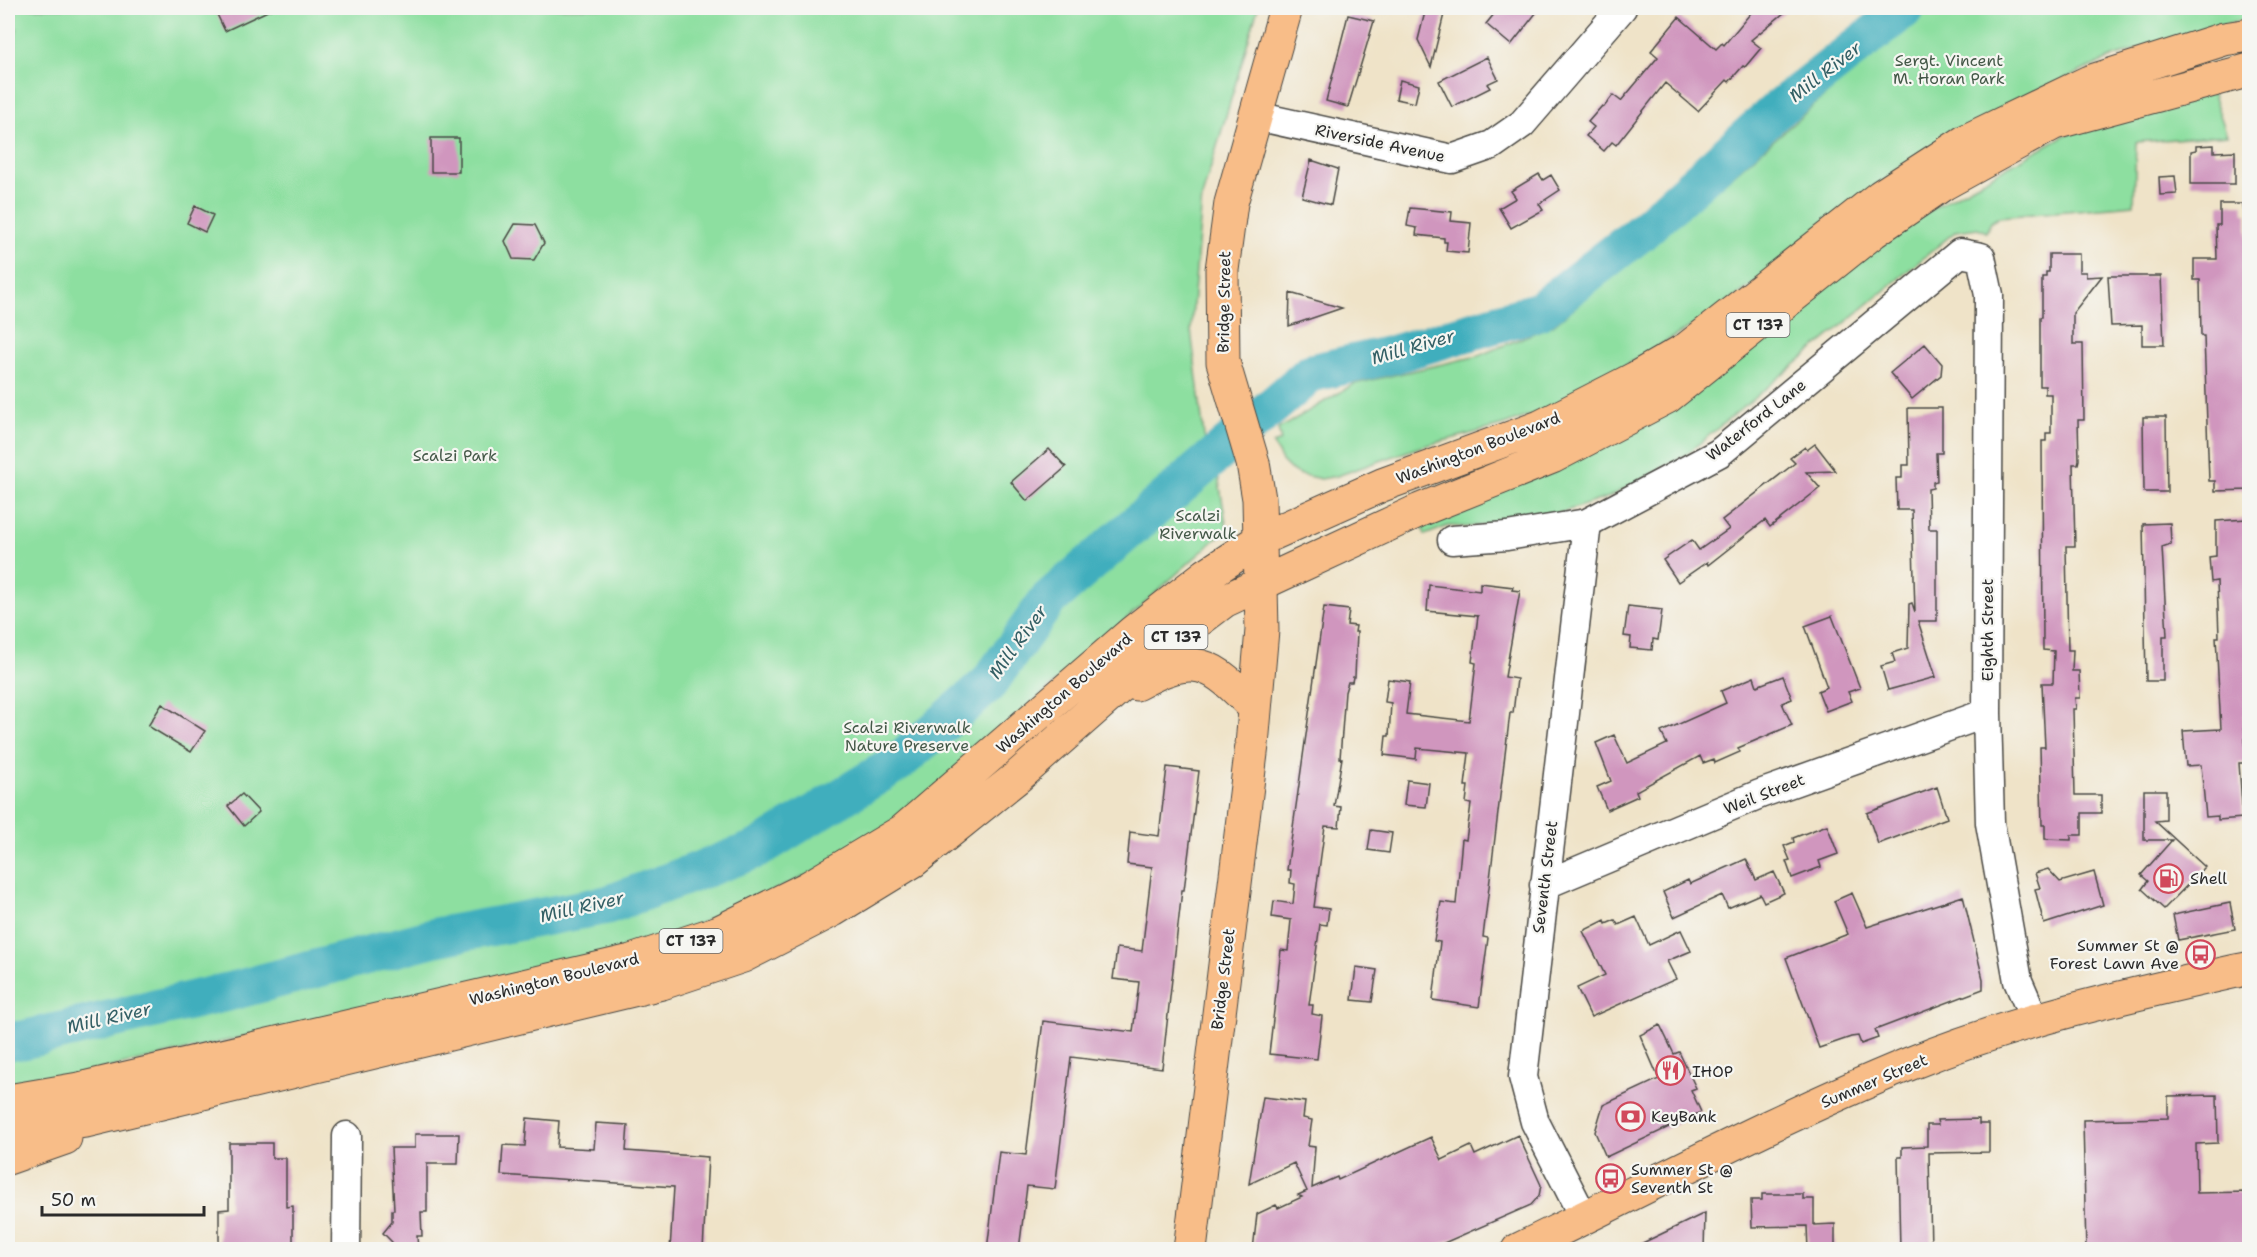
<svg xmlns="http://www.w3.org/2000/svg" width="2257" height="1257" viewBox="0 0 2257 1257" font-family="'Shantell Sans',sans-serif">
<style>
.green{fill:#8ddfa0;stroke:#5c8566;stroke-width:1.5}
.lines{fill:none;stroke-linecap:round;stroke-linejoin:round}
.river{stroke:#40aebd;stroke-width:39}
.building{fill:#d096be}
.minor-casing{stroke:#484743;stroke-width:31}
.major-casing{stroke:#484743;stroke-width:35}
.minor{stroke:#fff;stroke-width:28}
.major{stroke:#f8bd88;stroke-width:33}
.labels{text-anchor:middle;dominant-baseline:central;stroke-width:4.5;stroke-linejoin:round;paint-order:stroke}
.shield{fill:#f6f6f2;stroke:#686867;stroke-width:1.5}
.shield-label{font-size:15px;font-weight:bold;fill:#2b2b2b}
.park-label{font-size:16px;fill:#445848;stroke:#f6f6f2}
.street-label{font-size:16px;fill:#2b2b2b;stroke:#f6f6f2}
.poi-label{font-size:16px;fill:#2b2b2b;stroke:#f6f6f2;text-anchor:start}
.water-label{font-size:18px;font-style:italic;fill:#335f65;stroke:#f6f6f2}
</style>
<rect width="100%" height="100%" fill="#f6f6f2"/>
<filter id="ink" filterUnits="userSpaceOnUse"><feTurbulence type="fractalNoise" baseFrequency=".0167" numOctaves="2"/><feDisplacementMap in="SourceGraphic" scale="12" xChannelSelector="R" yChannelSelector="G"/><feConvolveMatrix kernelMatrix="1 2 1 2 8 2 1 2 1" color-interpolation-filters="sRGB"/></filter>
<filter id="wash" filterUnits="userSpaceOnUse"><feTurbulence type="fractalNoise" baseFrequency=".008" numOctaves="4" result="noise"/><feDisplacementMap in="SourceGraphic" scale="24" xChannelSelector="R" yChannelSelector="G"/><feGaussianBlur stdDeviation="1.35" result="paint"/><feColorMatrix in="noise" values="0 0 0 0 0 0 0 0 0 0 0 0 0 0 0 0 0 1.4 0 .05"/><feComposite in="paint" operator="in"/></filter>
<g filter="url(#wash)">
<rect width="100%" height="100%" fill="#efe3c8"/>
<path class="green" d="M8,8H1258L1202,197L1191,330L1204,436L1218,475L1227,529L905,816L826,867L660,941L8,1091V55L17,29L8,26Z
M1927,8H2249V18L2113,57L2035,92L1692,326L1562,403L1504,425L1420,447L1337,476L1321,479L1298,474L1290,469L1282,461L1273,444L1281,441L1278,429L1354,384L1478,356L1553,325L1668,231Z
M2211,89L2227,135L2136,142L2134,205L1999,217L1991,222L1986,232L1978,228L1956,231L1683,457L1609,497L1563,512L1525,521L1467,527L1448,526L1425,535L1422,526L1917,217L2063,136Z"/>
<g class="lines">
<path class="river" d="M8,1041L23,1040L236,990L436,937L607,905L757,849L899,762L988,684L1048,600L1311,373L1391,355L1539,311L1640,233L1779,108L1906,8"/>
</g>
<g id="blocks">
<path class="building" d="M214,8H274L225,31Z
M1426,8L1445,10L1431,67L1418,40Z
M1499,8H1540L1511,45L1486,24Z
M1755,8H1790L1751,40L1761,48L1745,67L1743,66L1729,82L1727,80L1698,111L1665,83L1616,145L1612,142L1604,151L1586,136L1594,127L1588,122L1602,106L1604,107L1613,95L1621,101L1658,57L1651,51L1679,17L1716,49L1722,43L1724,45Z
M1348,15L1374,21L1348,107L1326,101Z
M1487,57L1498,79L1487,84L1490,88L1452,107L1439,81Z
M1400,80L1419,85L1415,103L1396,99Z
M431,138H459V172H431Z
M2214,145V152L2235,151V184H2191V151L2196,150V146Z
M1311,160L1338,169L1331,205L1302,197Z
M1539,174L1543,180L1551,175L1560,190L1539,204L1543,210L1511,228L1499,208L1516,198L1511,191Z
M2175,176L2177,194L2160,195L2159,177Z
M2220,204H2243L2244,213H2247L2250,490L2215,491V481H2209L2204,336H2201L2200,280H2194V259H2217L2216,225H2220Z
M195,206L213,215L205,232L187,223Z
M1410,208L1452,212L1451,221L1471,223L1468,253L1446,251L1447,242H1444V238L1416,235L1417,228L1407,226Z
M515,224L535,225L544,243L534,260L513,259L505,241Z
M2049,254H2079V272H2086V277L2102,276L2073,313V344H2083L2084,420H2078L2079,460L2078,464H2073L2075,546H2066L2068,650H2073L2072,671H2079L2080,698H2075L2076,709H2073L2075,795H2101V813H2082V835H2071V840L2045,839V825H2042L2040,747H2045L2042,683H2053L2054,651L2043,650L2042,441H2046V433H2051V394H2045V386H2040V317H2042V277H2046V272H2049Z
M2108,276H2161L2164,345H2142V325L2111,326Z
M1290,293L1342,308L1289,326Z
M1925,344L1942,364L1941,375L1912,399L1890,373Z
M1908,408H1942V453H1936L1937,481L1933,482V488L1928,489L1929,529H1937V621H1918L1936,677L1888,690L1881,666L1895,662L1892,653L1908,648L1909,604L1912,603L1915,612L1912,510H1897L1896,478H1902V465H1909Z
M2143,417H2166L2167,492H2144Z
M1815,444L1836,471L1806,472L1820,488L1770,527L1765,520L1708,565L1707,562L1678,582L1663,560L1692,540L1699,550L1729,529L1722,520L1795,463L1790,458L1805,447L1807,450Z
M1049,449L1066,467L1027,501L1011,482Z
M2247,519L2250,716H2244L2246,763H2239L2243,818L2218,820V816L2206,817L2201,765L2186,766L2183,731L2221,729L2216,637H2219L2217,581L2211,582L2209,557L2216,556V521Z
M2170,523L2171,544L2162,547L2167,636H2163V681H2146L2143,524Z
M1480,583L1513,587L1512,590L1520,591L1505,677L1517,679L1513,713H1510L1483,937L1488,938L1479,1007L1433,1000L1440,942L1434,941L1441,902L1456,904L1462,839L1466,840L1471,804L1466,803L1468,786H1465L1469,753L1417,748L1416,759L1384,755L1386,736H1389L1391,703L1385,702L1388,679L1410,682L1406,714L1469,721L1476,663L1472,662L1478,616L1427,611L1429,585L1480,591Z
M1628,606L1662,610L1658,640L1653,639L1652,650L1630,648L1631,637L1624,636Z
M1324,607L1349,610L1347,625L1356,626L1355,632H1357L1355,677H1353L1352,682H1348L1345,692L1340,758H1342L1334,806L1341,807L1339,827L1325,826L1314,907L1329,909L1327,925L1320,924L1309,1005H1313L1312,1014L1322,1016L1317,1059L1269,1054L1281,950L1288,951L1291,920L1272,917L1274,901L1293,904L1295,884L1290,883L1291,870H1287Z
M1832,616L1860,688L1848,692L1852,701L1826,711L1818,691L1827,687L1805,626Z
M1783,676L1792,699L1782,703L1792,725L1738,748L1740,752L1715,763L1714,759L1703,763L1700,756L1636,791L1638,796L1607,810L1597,787L1611,781L1596,743L1614,735L1627,763L1667,744L1661,732L1726,703L1721,691L1754,677L1757,686Z
M162,704L205,731L191,752L148,726Z
M1167,767L1199,771L1184,890H1182L1162,1068L1071,1057L1055,1189L1027,1186L1019,1250H987L999,1152L1026,1155L1043,1021L1133,1032L1139,982L1113,979L1117,948L1142,951L1152,867L1127,864L1130,832L1159,836Z
M1407,780L1429,783L1426,807L1404,805Z
M1937,787L1947,818L1878,844L1867,813Z
M2144,790H2166V820L2155,821L2205,867L2164,909L2142,889L2148,881L2141,875L2172,840H2144Z
M242,794L259,812L244,826L228,806Z
M1827,825L1838,854L1819,861L1821,867L1792,878L1786,861L1790,860L1784,846L1794,842L1793,838Z
M1371,830L1392,833L1389,853L1368,850Z
M1746,859L1756,880L1774,872L1784,893L1764,902L1760,894L1728,908L1722,895L1674,917L1663,892L1688,880L1690,884Z
M2048,869L2060,882L2094,872L2103,905L2044,924L2035,889L2040,888L2035,873Z
M1852,893L1867,927L1963,896L1983,979V989L1875,1030L1878,1038L1861,1044L1858,1036L1851,1037L1819,1048L1786,958L1848,934L1834,901Z
M2230,903L2235,929L2178,940L2173,915Z
M1636,917L1649,945L1681,930L1691,951L1667,961L1676,979L1591,1017L1577,988L1605,975L1583,931L1605,920L1606,924L1615,920L1618,925Z
M1356,967L1377,970L1372,1002L1352,1000Z
M1660,1025L1674,1054L1679,1052L1696,1088L1691,1090L1701,1112L1606,1157L1595,1132L1603,1105L1659,1079L1640,1035Z
M2217,1095L2218,1143L2196,1144L2197,1193L2250,1192V1250H2086L2083,1120L2168,1118V1096Z
M1263,1097L1305,1102L1303,1118L1312,1120L1308,1146L1315,1147L1312,1188L1337,1177L1338,1180L1431,1137L1442,1160L1471,1146L1475,1155L1518,1135L1541,1185L1539,1196L1531,1205L1428,1250H1253L1257,1214L1276,1205L1278,1208L1302,1197L1298,1195L1307,1191L1294,1163L1249,1184Z
M527,1118L559,1121L557,1147L594,1149L596,1123L628,1125L626,1151L708,1157L703,1250H670L674,1187L501,1175L503,1145L525,1146Z
M1979,1119V1124H1989V1152L1929,1153L1931,1250H1900L1898,1157H1902V1147L1927,1146V1125H1938L1937,1120Z
M415,1134H459L458,1164H427V1212H421L422,1236H417L418,1250H392V1242L383,1233L392,1222V1210H394L391,1148H415Z
M229,1143H272V1158H286V1207L293,1206V1250H219V1210L229,1209Z
M1762,1194H1803V1199H1814V1225L1835,1224V1250H1808L1807,1226L1752,1227L1751,1200H1762Z
M1705,1213L1704,1250H1628Z"/>
</g>
</g>
<g filter="url(#ink)">
<use href="#blocks" fill-opacity="0" stroke="#484743" stroke-width="1.5"/>
<g class="lines">
<defs>
<path id="minor" d="M1256,116L1452,159L1492,145L1522,124L1622,8
M1452,540L1507,536L1587,523L1719,453L1960,253L1981,257L1989,295L1987,713L1990,823L2018,981L2035,1020
M1544,885L1760,794L1987,713
M1584,1218L1535,1122L1523,1077L1587,523
M346,1250L347,1136"/>
<path id="major" d="M1136,684C1196,651 1210,662 1255,708
M8,1101L79,1089L631,961L719,932L808,888L903,831L1133,632L1206,575L1261,539L1382,485L1540,427L1636,378L1688,348L1881,196L1966,141L2089,82L2224,39L2250,35
M8,1132L86,1121L662,983L743,956L833,910L913,861L1016,778L1175,638L1224,601L1420,510L1552,457L1667,397L1873,232L1943,184L2054,123L2250,70
M8,1158L65,1138
M1190,1250L1252,745L1262,630L1259,499L1253,463L1223,362L1222,270L1231,203L1286,8
M1518,1250C1648,1187 1775,1119 1909,1064C2018,1019 2134,994 2250,968"/>
</defs>
<use href="#minor" class="minor-casing"/>
<use href="#major" class="major-casing"/>
<use href="#minor" class="minor"/>
<use href="#major" class="major"/>
</g>
</g>
<defs>
<symbol id="fuel-ring" viewBox="-11 -11 22 22"><circle r="9.5" fill="#f6f6f2" stroke="#d1495b" stroke-width="1.5"/><path d="M-5.5-6h7V0h2V4h1.3V-2.5L3-4.5l.8-.8L6-3V5H2.5V1h-1V6h-7ZM-4.2-4.7v3.2H.2V-4.7Z" fill="#d1495b"/></symbol>
<symbol id="bus-ring" viewBox="-11 -11 22 22"><circle r="9.5" fill="#f6f6f2" stroke="#d1495b" stroke-width="1.5"/><path d="M-5-6H5V4H4V6H2V4H-2V6H-4V4H-5ZM-3.5-4V0h7V-4ZM-3.5 1.2v1.5H-2V1.2ZM2 1.2v1.5H3.5V1.2Z" fill="#d1495b"/></symbol>
<symbol id="restaurant-ring" viewBox="-11 -11 22 22"><circle r="9.5" fill="#f6f6f2" stroke="#d1495b" stroke-width="1.5"/><path d="M-5-6h1v4h1v-4h1v4h1v-4h1v5L-1.5 .5V6h-2V.5L-5-1ZM5-6V6H3V1.5H1.5Q1.5-4 5-6Z" fill="#d1495b"/></symbol>
<symbol id="bank-ring" viewBox="-11 -11 22 22"><circle r="9.5" fill="#f6f6f2" stroke="#d1495b" stroke-width="1.5"/><path d="M-6-4H6V4H-6ZM0-2.3a2.3 2.3 0 1 0 0 4.6a2.3 2.3 0 1 0 0-4.6Z" fill="#d1495b"/></symbol>
</defs>
<g fill-rule="evenodd">
<use href="#fuel-ring" x="2152" y="862" width="33" height="33"/>
<use href="#bus-ring" x="2184" y="938" width="33" height="33"/>
<use href="#restaurant-ring" x="1654" y="1054" width="33" height="33"/>
<use href="#bank-ring" x="1614" y="1100" width="33" height="33"/>
<use href="#bus-ring" x="1594" y="1162" width="33" height="33"/>
</g>
<g class="labels">
<g class="shield">
<rect x="1726.5" y="313" width="63" height="24" rx="4.5"/>
<rect x="1144.5" y="625" width="63" height="24" rx="4.5"/>
<rect x="659.5" y="929" width="63" height="24" rx="4.5"/>
</g>
<g class="shield-label">
<text x="1758" y="325">CT 137</text>
<text x="1176" y="637">CT 137</text>
<text x="691" y="941">CT 137</text>
</g>
<g class="park-label">
<text x="1949" y="60">Sergt. Vincent<tspan x="1949" dy="18">M. Horan Park</tspan></text>
<text x="455" y="455">Scalzi Park</text>
<text x="1198" y="515">Scalzi<tspan x="1198" dy="18">Riverwalk</tspan></text>
<text x="907" y="727">Scalzi Riverwalk<tspan x="907" dy="18">Nature Preserve</tspan></text>
</g>
<g class="street-label">
<text transform="translate(1380 143) rotate(12)">Riverside Avenue</text>
<text transform="translate(1224 302) rotate(-89)">Bridge Street</text>
<text transform="translate(1756 420) rotate(-38)">Waterford Lane</text>
<text transform="translate(1478 448) rotate(-21)">Washington Boulevard</text>
<text transform="translate(1987 630) rotate(-90)">Eighth Street</text>
<text transform="translate(1064 693) rotate(-41)">Washington Boulevard</text>
<text transform="translate(1764 794) rotate(-21)">Weil Street</text>
<text transform="translate(1545 877) rotate(-83)">Seventh Street</text>
<text transform="translate(554 979) rotate(-14)">Washington Boulevard</text>
<text transform="translate(1223 979) rotate(-83)">Bridge Street</text>
<text transform="translate(1874 1081) rotate(-23)">Summer Street</text>
</g>
<g class="poi-label">
<text x="2190" y="878">Shell</text>
<text x="2179" y="945" text-anchor="end">Summer St @<tspan x="2179" dy="18">Forest Lawn Ave</tspan></text>
<text x="1692" y="1071">IHOP</text>
<text x="1651" y="1116">KeyBank</text>
<text x="1631" y="1169">Summer St @<tspan x="1631" dy="18">Seventh St</tspan></text>
</g>
<g class="water-label">
<text transform="translate(1825 72) rotate(-38)">Mill River</text>
<text transform="translate(1413 347) rotate(-16)">Mill River</text>
<text transform="translate(1018 642) rotate(-54)">Mill River</text>
<text transform="translate(582 907) rotate(-13)">Mill River</text>
<text transform="translate(109 1018) rotate(-13)">Mill River</text>
</g>
</g>
<rect width="2257" height="1257" fill="none" stroke="#f6f6f2" stroke-width="30"/>
<path d="M42 1206v9h162v-9" fill="none" stroke="#2b2b2b" stroke-width="3"/>
<text x="51" y="1206" font-size="18" fill="#2b2b2b" stroke="#f6f6f2" stroke-width="4.5" paint-order="stroke">50 m</text>
</svg>
